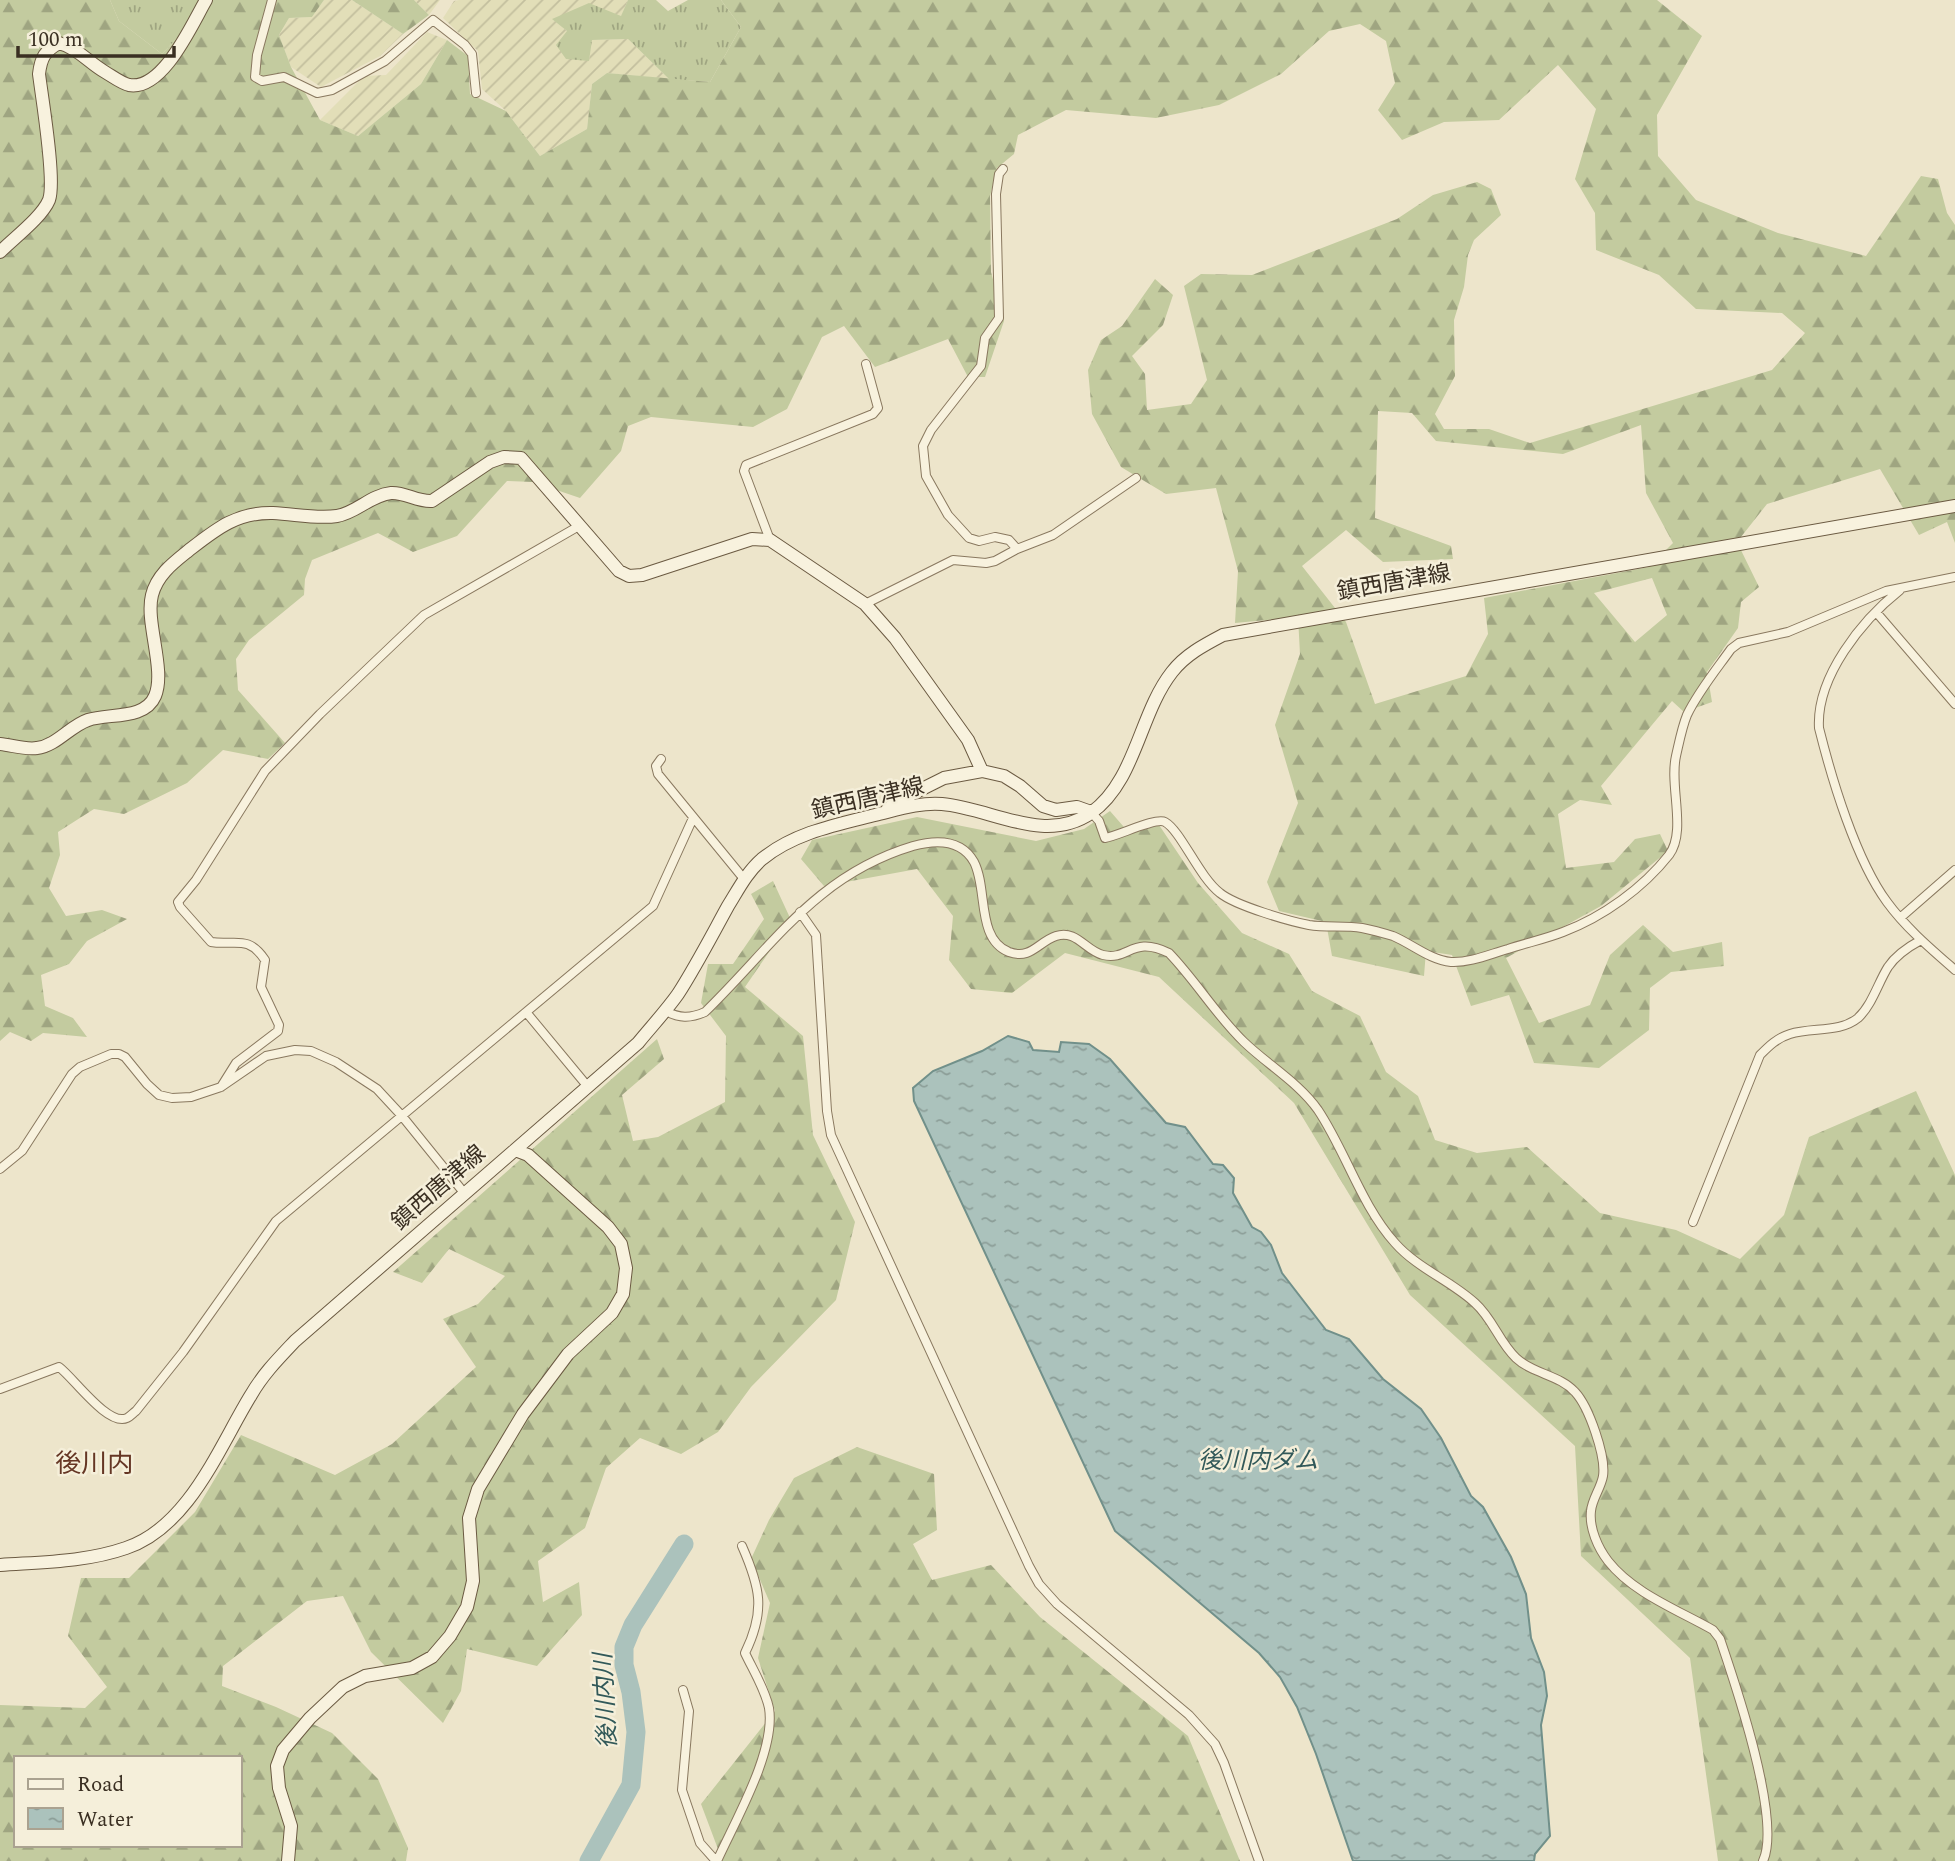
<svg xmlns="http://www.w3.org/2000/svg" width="1955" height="1861" viewBox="0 0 1955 1861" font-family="Spectral,'Noto Sans JP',serif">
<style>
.farmland{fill:url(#farmland-furrows)}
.grass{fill:url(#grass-tufts)}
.forest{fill:url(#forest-firs);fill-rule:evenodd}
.water{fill:url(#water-ripples);stroke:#71908a;stroke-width:2}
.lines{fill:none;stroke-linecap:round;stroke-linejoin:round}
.river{stroke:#abc2bc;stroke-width:19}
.street-casing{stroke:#89785f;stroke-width:10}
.secondary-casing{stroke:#6b5a42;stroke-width:14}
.street{stroke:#f8f2de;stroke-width:8}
.secondary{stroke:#f8f2de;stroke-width:12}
.labels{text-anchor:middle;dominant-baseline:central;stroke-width:5;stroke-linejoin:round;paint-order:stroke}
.street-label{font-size:23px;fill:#3a2f22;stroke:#f5efda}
.water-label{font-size:24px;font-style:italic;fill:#325959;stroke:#f5efda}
.quarter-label{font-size:26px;fill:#653624;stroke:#f5efda}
</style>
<defs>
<pattern id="farmland-furrows" width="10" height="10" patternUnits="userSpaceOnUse" patternTransform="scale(1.75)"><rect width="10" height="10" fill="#e2deb8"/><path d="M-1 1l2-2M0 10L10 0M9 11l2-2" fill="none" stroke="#c3bf9e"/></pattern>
<pattern id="grass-tufts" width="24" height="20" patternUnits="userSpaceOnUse" patternTransform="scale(1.75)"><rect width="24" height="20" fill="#c3cb9f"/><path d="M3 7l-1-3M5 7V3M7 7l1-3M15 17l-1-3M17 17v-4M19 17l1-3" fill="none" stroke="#9fa581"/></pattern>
<pattern id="forest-firs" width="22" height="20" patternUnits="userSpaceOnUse" patternTransform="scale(1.75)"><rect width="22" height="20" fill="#c3cb9f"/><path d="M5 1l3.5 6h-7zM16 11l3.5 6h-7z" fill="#9fa581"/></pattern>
<pattern id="water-ripples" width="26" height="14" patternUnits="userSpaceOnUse" patternTransform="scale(1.75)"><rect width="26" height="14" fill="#abc2bc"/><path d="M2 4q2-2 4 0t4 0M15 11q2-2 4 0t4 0" fill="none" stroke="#8c9e98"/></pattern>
</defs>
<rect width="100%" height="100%" fill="#ede5cb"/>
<path class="farmland" d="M324,0H352L403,34L380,56L321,87L291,67L279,35L289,18L312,17Z
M414,0H440L429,15Z
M459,0H628L621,17L553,19L567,31L589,61L591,40L628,39L669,79L607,73L592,84L587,129L540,156L506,111L482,89L478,51L443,18L454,1Z
M427,32L447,40L421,84L358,136L320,120L364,76L386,75Z"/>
<path class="grass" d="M110,0H213L162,54L119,21Z
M628,0H656L668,11L688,0H721L741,27L710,82L669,79L628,39L592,40L589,61L566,59L556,45L567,31L552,19L589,3L621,16Z"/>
<path class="forest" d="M0,0H110L119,21L162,54L213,0H324L312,17L289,18L279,35L291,67L320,120L358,136L421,84L447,40L468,56L470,94L506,111L540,156L587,129L592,84L607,73L710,82L741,27L721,0H1657L1702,36L1657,115L1658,156L1696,200L1778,233L1866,256L1921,176L1938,179L1947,213L1955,225V543L1947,522L1919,535L1880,469L1767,504L1737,542L1759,587L1741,602L1738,628L1707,672L1712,702L1684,712L1672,701L1601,786L1612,805L1580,800L1558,814L1566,868L1614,862L1635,839L1660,834L1668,851L1601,906L1506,958L1539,1023L1590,1005L1610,955L1643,925L1673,952L1722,942L1724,966L1671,972L1650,988L1649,1030L1599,1068L1534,1063L1509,995L1471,1006L1452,955L1426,951L1424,976L1332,956L1326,922L1279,911L1267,882L1298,803L1275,725L1300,654L1298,617L1235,623L1238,571L1216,488L1166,494L1121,467L1092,414L1088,370L1101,340L1122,326L1155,279L1173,295L1163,325L1132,356L1145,374L1147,410L1191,404L1207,380L1184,286L1201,274L1252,275L1397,219L1433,195L1477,182L1491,189L1501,215L1474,240L1468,255L1464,287L1454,320L1455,376L1435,414L1444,429H1489L1530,443L1772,370L1805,333L1782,313L1696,309L1659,275L1596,250L1595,213L1575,179L1596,109L1558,65L1499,120L1444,122L1402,140L1378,110L1395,83L1386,41L1360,24L1329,31L1281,74L1219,105L1156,118L1066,110L1018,135L1014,154L997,168L990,196L991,272L1004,321L985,377H968L948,339L875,367L844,326L822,337L787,409L753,427L651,417L628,426L621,451L580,498L533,482L507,481L457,536L413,552L378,533L312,560L305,579L304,595L249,640L236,659L238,690L285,743L268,759L223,750L187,783L124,814L94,809L58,832L60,855L49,888L66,916L102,910L127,919L87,941L69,964L41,975L45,1006L73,1018L87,1037L43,1033L31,1041L10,1032L0,1041ZM1378,411L1412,413L1436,441L1563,454L1641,425L1646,493L1673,543L1649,567L1484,598L1488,634L1466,676L1375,704L1346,622L1302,566L1346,530L1383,562L1453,559L1451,546L1375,518ZM1652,578L1667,615L1635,642L1594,593Z
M352,0H414L429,15L403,34Z
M1110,811L1130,834L1159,825L1198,883L1242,933L1289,954L1312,991L1360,1016L1386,1072L1418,1096L1435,1140L1477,1153L1527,1147L1600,1213L1676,1230L1740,1259L1784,1215L1809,1137L1916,1091L1955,1175V1861H1718L1690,1658L1581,1556L1575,1446L1410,1295L1294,1103L1159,977L1065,953L1012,993L971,989L949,960L953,916L917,869L824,886L801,859L812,840L917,817L1036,841L1084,829Z
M773,881L791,920L745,987L803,1036L813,1135L855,1222L836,1300L751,1387L718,1432L681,1454L640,1438L606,1468L585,1528L538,1561L543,1602L579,1582L582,1615L537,1666L467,1649L461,1691L443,1723L371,1652L343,1596L307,1601L223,1666L222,1686L276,1707L332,1733L378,1779L408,1848L406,1861H0V1705L85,1708L107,1687L68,1636L81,1578H129L195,1512L241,1435L335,1475L392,1444L476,1367L443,1319L478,1304L505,1276L449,1249L422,1283L393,1272L657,1039L664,1059L622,1095L633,1141L658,1137L725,1102L726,1036L701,1003L708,964H733L764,919L751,894ZM16,1758H240V1845H16Z
M857,1447L934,1474L937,1530L913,1544L932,1580L991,1565L1040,1617L1188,1736L1240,1861H719L721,1857L701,1804L775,1711L758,1658L770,1603L751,1559L769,1520L794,1478Z"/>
<path class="water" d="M1008,1036L1029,1042L1033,1050L1059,1052L1061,1042L1089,1044L1110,1059L1166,1123L1185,1127L1213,1164L1223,1165L1234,1178L1233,1193L1252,1227L1261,1232L1271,1245L1282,1273L1326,1330L1349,1339L1383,1379L1421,1409L1441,1438L1471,1496L1483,1507L1511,1557L1526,1594L1531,1638L1544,1672L1547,1696L1541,1725L1550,1836L1535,1854L1534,1861H1353L1316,1754L1297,1707L1280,1677L1259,1653L1115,1531L914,1101L913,1088L933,1071L982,1051Z"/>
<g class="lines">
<path class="river" d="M589,1861L631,1785L636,1732L631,1692L624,1665V1647L633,1625L684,1544"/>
<defs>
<path id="street" d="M272,0L257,55L255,77L262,81L284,77L317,93L332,90L385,61L433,20L465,45L472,54L476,93
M1003,169L999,174L996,194L999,318L985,338L981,366L931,430L923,446L926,476L948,515L969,538L979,541L995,537L1009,540L1017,549
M770,540L744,471L746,465L873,414L878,408L866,364
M1900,590C1862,620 1816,677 1819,728C1832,780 1856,860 1887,902C1906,928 1931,949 1955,970
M865,604L953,560L986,563L995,561L1017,549L1053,535L1136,478
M1876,612L1955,704
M661,759L656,766L658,774L744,879
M1091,812L1099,821L1105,838C1118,836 1156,817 1165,822C1181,831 1199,877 1220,893C1236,906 1289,921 1309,925C1326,928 1345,925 1362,928C1372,930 1383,933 1393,936C1412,944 1430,960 1451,962C1470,963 1490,954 1508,949C1526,943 1545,939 1563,932C1603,917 1643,888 1669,855C1687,831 1669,786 1676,756C1679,743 1682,727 1687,715C1698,692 1716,670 1731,649L1739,643L1788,632L1886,591L1955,577
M800,912L816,935L827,1111L831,1135L1029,1566L1039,1584L1057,1604L1189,1715L1215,1744L1224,1763L1259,1861
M1900,918L1955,870
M665,1011C680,1018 689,1019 705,1012C773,946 816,875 913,846C935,840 961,839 974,862C988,889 976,939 1009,952C1031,960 1038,942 1056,936C1076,929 1086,951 1103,955C1129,961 1132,935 1169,953C1196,981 1216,1015 1244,1042C1268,1065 1299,1083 1318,1110C1346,1152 1361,1205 1395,1243C1418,1269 1450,1280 1475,1303C1493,1319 1499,1342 1516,1358C1533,1374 1560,1375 1575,1392C1589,1407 1606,1456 1603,1476C1601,1488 1592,1499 1591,1511C1589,1528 1598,1548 1608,1561C1633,1593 1678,1610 1713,1630L1720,1639C1735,1683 1782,1820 1763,1861
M526,1012L584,1082
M221,1087L236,1063L278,1031L279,1025L261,987L265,960C248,934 234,946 211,942L180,907L178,902L196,880L265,771L320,714L424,615L579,526
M0,1169L22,1151L72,1074L80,1067L111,1054H119L125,1057L147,1084L159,1095L172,1098L191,1097L221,1087L266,1056L295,1050L311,1051L336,1062L377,1089L402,1116L465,1194
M1693,1222L1760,1055C1769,1046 1777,1038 1790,1034C1812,1027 1840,1033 1858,1018C1872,1005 1878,983 1888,967C1896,955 1908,947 1921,940
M0,1389L59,1367C73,1377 108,1427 127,1418C131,1416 133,1413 136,1411L183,1352L276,1221L653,906L693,818
M683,1690L689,1711L682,1790L700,1843L716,1861
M717,1861C735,1821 776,1751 769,1708C765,1689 753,1670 745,1653C766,1610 760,1587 742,1546"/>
<path id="secondary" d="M0,252C14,238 42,217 49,200C56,181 42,98 39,74C41,57 45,51 59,43C78,48 89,63 105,72C112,76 121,83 129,85C163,91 192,24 206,0
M0,744C11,745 26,750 37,748C56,746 70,726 88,720C109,713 145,720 155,696C166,670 145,622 152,595C157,575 173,563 188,551C215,530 236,512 273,513C295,514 316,519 337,516C356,513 371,495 391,493C405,492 417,502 432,501L490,462L504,457L521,458L619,571L629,576L642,575L752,539L770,540L865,604L895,638L968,740L982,771L1004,776L1020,786L1043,806L1056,810L1077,807L1091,812
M887,810L896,802L944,778L982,771
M0,1565C42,1562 86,1562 126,1548C189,1527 219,1447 251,1395C263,1374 279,1358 295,1341L638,1043C651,1027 666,1011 678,994C696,966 712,935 728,906C738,890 747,872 762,859C794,833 835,825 875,815C896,810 920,802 942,804C991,808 1044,845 1091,813C1136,781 1139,714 1172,672C1185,655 1204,645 1223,635L1955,506
M288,1861L291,1826L279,1788L277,1766L283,1750L310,1718L343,1687L365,1676L412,1668L432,1657L450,1636L467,1607L473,1581L469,1518L478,1489L523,1414L568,1354L612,1313L623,1294L626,1268L621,1244L608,1227L528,1155L515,1150"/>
</defs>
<use href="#street" class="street-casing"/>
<use href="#secondary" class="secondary-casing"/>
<use href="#street" class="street"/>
<use href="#secondary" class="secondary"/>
</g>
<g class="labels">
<g class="street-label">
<text transform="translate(1394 583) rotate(-10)">鎮西唐津線</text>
<text transform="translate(868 799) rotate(-13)">鎮西唐津線</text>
<text transform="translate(439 1188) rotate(-41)">鎮西唐津線</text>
</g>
<g class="water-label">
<text x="1258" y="1461">後川内ダム</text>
<text transform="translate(606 1701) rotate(-93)">後川内川</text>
</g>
<g class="quarter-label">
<text x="94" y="1464">後川内</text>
</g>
</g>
<rect x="14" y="1756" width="228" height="91" fill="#f5efda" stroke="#aaa290" stroke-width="2"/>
<rect x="28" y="1779" width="35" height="10" fill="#f8f2de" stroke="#aaa290" stroke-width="2"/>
<text x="77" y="1791" font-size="21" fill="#3a2f22">Road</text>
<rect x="28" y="1808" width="35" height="21" fill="url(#water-ripples)" stroke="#aaa290" stroke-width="2"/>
<text x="77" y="1826" font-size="21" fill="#3a2f22">Water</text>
<path d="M18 46v10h156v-10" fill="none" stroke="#3a2f22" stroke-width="3.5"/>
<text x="28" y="46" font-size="21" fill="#3a2f22" stroke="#f5efda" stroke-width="5" paint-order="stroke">100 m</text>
</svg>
